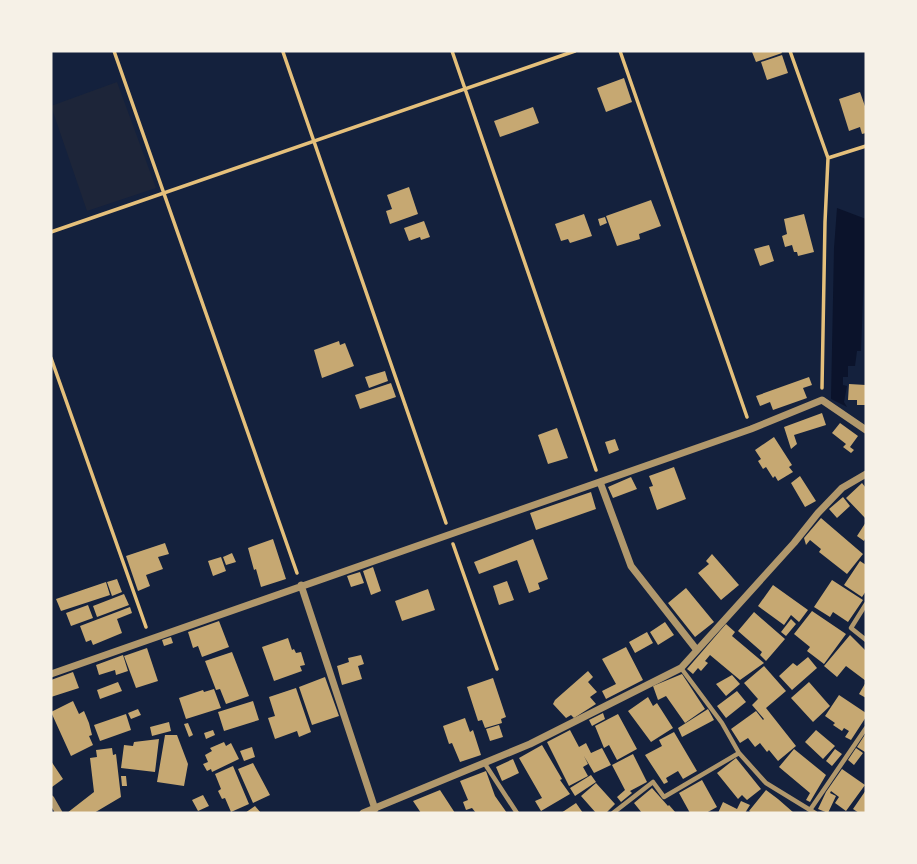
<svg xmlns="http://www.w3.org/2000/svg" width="917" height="864" viewBox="0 0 917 864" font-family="'Varela Round',sans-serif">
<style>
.green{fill:#1d2539}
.water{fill:#0b132b}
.building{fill:#c6a872}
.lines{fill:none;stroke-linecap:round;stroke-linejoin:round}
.path{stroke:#e5c07b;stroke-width:3.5}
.service{stroke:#b1986c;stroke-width:4.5}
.minor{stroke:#b1986c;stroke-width:7}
</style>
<rect width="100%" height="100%" fill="#14213d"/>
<path class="green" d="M117,82L156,188L87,211L51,106Z"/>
<path class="water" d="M837,208L866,219L861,351H857L855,366H848V377H843V385L847,386L844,402L847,407L831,399L834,248Z"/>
<path class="building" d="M781,51L782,53L756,62L752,52Z
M782,55L788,73L767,80L761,62Z
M624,78L632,102L606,112L597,88Z
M860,92L866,109V133L862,134L860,127L849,131L839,99Z
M533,107L539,123L500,137L494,121Z
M409,187L418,214L390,224L386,211L392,209L387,195Z
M651,200L661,226L639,234L640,239L617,246L606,216Z
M584,214L592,236L570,243L568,239L561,241L555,224Z
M804,214L814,252L798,256L797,252H794L792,245L785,247L782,236L787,234L784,219Z
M605,217L607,223L600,226L598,219Z
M424,221L430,237L421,240L420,237L409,241L404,228Z
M769,245L774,261L760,266L754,249Z
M339,341L340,345L345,343L354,366L322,378L314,350Z
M385,371L388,381L369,388L365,377Z
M809,377L812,385L803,388L807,398L773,410L770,402L760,406L756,396Z
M391,383L396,397L360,409L355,395Z
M849,384L866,385V405H857V400H848Z
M822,413L826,425L794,435L797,444L791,449L784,427Z
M840,423L858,436L850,447L854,450L851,453L843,447L846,444L832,433Z
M557,428L568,458L548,464L538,435Z
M774,437L792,465L789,467L793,472L778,481L775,476L773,478L766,467L763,469L758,461L761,459L755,450Z
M615,439L619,450L609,454L605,442Z
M674,467L686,499L657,510L649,487L653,486L649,476Z
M800,476L816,501L805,507L791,483Z
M631,477L637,489L613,498L608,487Z
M862,483L866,488V519L846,498Z
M591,492L596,509L536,530L530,513Z
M843,497L850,506L837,518L829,509Z
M821,518L863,554L847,574L819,552L821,549L810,540L806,545L804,538Z
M866,522V537L864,541L857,536Z
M273,539L286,579L261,587L256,569L254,570L248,548Z
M533,539L548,579L538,583L540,589L529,593L517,560L479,574L474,562Z
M165,543L169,554L158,557L163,569L146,575L150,586L138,591L126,556Z
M232,553L236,562L226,565L223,557Z
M712,554L739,585L721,600L698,573L709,564L706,561Z
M221,557L226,571L213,576L208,561Z
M860,561L866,565V591L862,597L844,585Z
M373,567L381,591L371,595L363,571Z
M360,572L364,583L351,587L347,576Z
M117,579L122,592L112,596L107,582Z
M832,580L863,600L848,622L833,612L830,617L814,607Z
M507,581L514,600L499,605L493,586Z
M106,582L110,595L61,611L56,599Z
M773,585L808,610L799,622L791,615L784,625L758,606Z
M686,588L714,622L695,637L668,603Z
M428,589L435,610L402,621L395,601Z
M124,594L129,605L97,617L93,606Z
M88,605L93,618L71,626L66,613Z
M130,607L132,613L117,619L122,633L93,645L91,640L86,642L80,626Z
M812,611L846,634L824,664L807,651L810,647L794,634Z
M754,612L785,639L766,661L760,655L762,652L738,631Z
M791,619L796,624L786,636L781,632Z
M219,621L229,647L202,657L198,646L193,648L188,632Z
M665,622L674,635L658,645L650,632Z
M726,624L735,632L732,636L764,663L740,680L710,655L705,661L708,663L701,671L698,668L693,674L687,669Z
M647,632L653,643L635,653L629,642Z
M850,635L866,651V681L846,666L837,677L824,666Z
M171,637L173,643L164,646L162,640Z
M288,638L292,650L294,649L296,653L301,652L305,665L300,666L302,671L274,681L262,647Z
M626,647L643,680L606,699L602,691L616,684L602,659Z
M147,648L158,681L136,688L124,656Z
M232,652L249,696L226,704L220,689L216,690L205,661Z
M123,655L128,671L116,675L115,670L99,675L96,665Z
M361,655L364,664L358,666L362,679L342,685L337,666L349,662L348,658Z
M808,657L817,668L792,690L779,676L793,663L797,666Z
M764,666L786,691L766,708L796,746L778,761L769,750L767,752L760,743L755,747L748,738L740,743L731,729L756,711L763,720L764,719L752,705L758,699L744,683Z
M588,671L593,677L588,682L597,692L590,697L596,704L574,718L571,715L566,718L553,704L555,700Z
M73,672L79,688L51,697V680Z
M682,674L705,709L685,723L666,696L658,700L653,686Z
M732,675L740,684L726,696L716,684Z
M325,677L339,716L312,725L299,687Z
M493,678L506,717L501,719L502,723L485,728L482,720L478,721L467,687Z
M118,682L122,691L100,699L97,690Z
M809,682L830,706L813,722L791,698Z
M866,682V698L859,694Z
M296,688L311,732L299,737L297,731L275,739L268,718L275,716L269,697Z
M214,689L221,708L186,719L179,698L203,690L204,692Z
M737,691L746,702L726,718L717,706Z
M839,695L866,713V717L851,740L845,737L849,731L844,728L842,731L833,725L835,723L825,716Z
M648,697L653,706L657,703L673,728L651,742L628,711Z
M73,701L79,714L84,711L89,723L92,735L89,736L93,745L71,756L51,712Z
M253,701L259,720L224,731L218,712Z
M138,709L141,715L131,719L128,713Z
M708,709L714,720L682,737L678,728Z
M603,713L605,719L592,726L589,720Z
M126,714L131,730L100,741L94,725Z
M618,714L637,749L617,760L609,745L604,748L595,726Z
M465,718L470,732L473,730L481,755L460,762L452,743L449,744L443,726Z
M169,722L171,731L152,736L150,727Z
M188,723L193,735L189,737L184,724Z
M499,725L503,737L490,741L486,729Z
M213,730L215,735L206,739L204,733Z
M570,730L579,747L586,743L591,753L602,748L611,765L594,773L584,756L588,764L583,767L588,776L569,786L547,742Z
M816,730L835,746L823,759L805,742Z
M674,732L697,771L683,779L678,771L666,778L668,782L664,784L645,755L662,746L659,740Z
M866,733V749L865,752L857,747Z
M165,735H177L188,764L184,786L157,782Z
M159,739L155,772L121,768L124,745L133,746L134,742Z
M224,742L226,746L231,743L239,759L212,772L211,769L207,771L203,764L208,762L205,755L212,751L210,748Z
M542,745L562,779L560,780L570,794L541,811L535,801L542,798L519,758Z
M252,747L255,757L244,761L240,751Z
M112,748L113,755L116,754L121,797L94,813H67L94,792L90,758L97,757L96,750Z
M856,748L863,753L854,765L848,760Z
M794,749L826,775L810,802L806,800L810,793L779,767Z
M835,749L842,754L832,766L826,761Z
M633,754L647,782L630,791L632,793L621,802L617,797L625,790L612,765Z
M736,758L761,789L747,800L742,795L738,799L717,773Z
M513,759L519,773L502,781L496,767Z
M51,761L63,779L52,787L51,785Z
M253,763L270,795L253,803L238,769Z
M233,766L249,804L231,812L225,798L222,799L218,791L221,789L215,774Z
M842,769L865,785L846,811L835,803L839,797L831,791L830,793L836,796L828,813L818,809L826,792Z
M486,771L495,796L507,813H476L472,808L466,810L463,802L468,800L460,781Z
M591,775L596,782L575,796L570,788Z
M121,776H126L127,786H122Z
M702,780L717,807L706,813H690L679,793Z
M596,783L615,804L606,813H596L581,796Z
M652,788L668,806L669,805L676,813H642L634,803Z
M440,790L455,813H421L413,801Z
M766,790L778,799L794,813H752L749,811Z
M866,790V813H859L853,809Z
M203,795L209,806L198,811L192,800Z
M741,801L750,805L745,813H718L723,802L737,809Z
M576,803L583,813H561Z
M255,806L261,813H245Z"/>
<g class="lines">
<path class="path" d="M114,51L297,573
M452,51L596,470
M620,51L747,417
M790,51L828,158L825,222L822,388
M283,52L446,523
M828,158L866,146
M51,232L575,51
M51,358L146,627
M453,544L497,669"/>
<path class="service" d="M866,604L851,628L866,640
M681,668L722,723L739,753L766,783L815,813
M485,764L517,813
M810,810L866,728
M613,813L653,782L664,797L739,753"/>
<path class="minor" d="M600,482L631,566L696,649
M301,585L375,809
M51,674L751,429L822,400L866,430
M51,799L59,813
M363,813L530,744L681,668L794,543L818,513L842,488L866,474"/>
</g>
<rect width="917" height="864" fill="none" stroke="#f6f1e7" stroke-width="105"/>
</svg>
